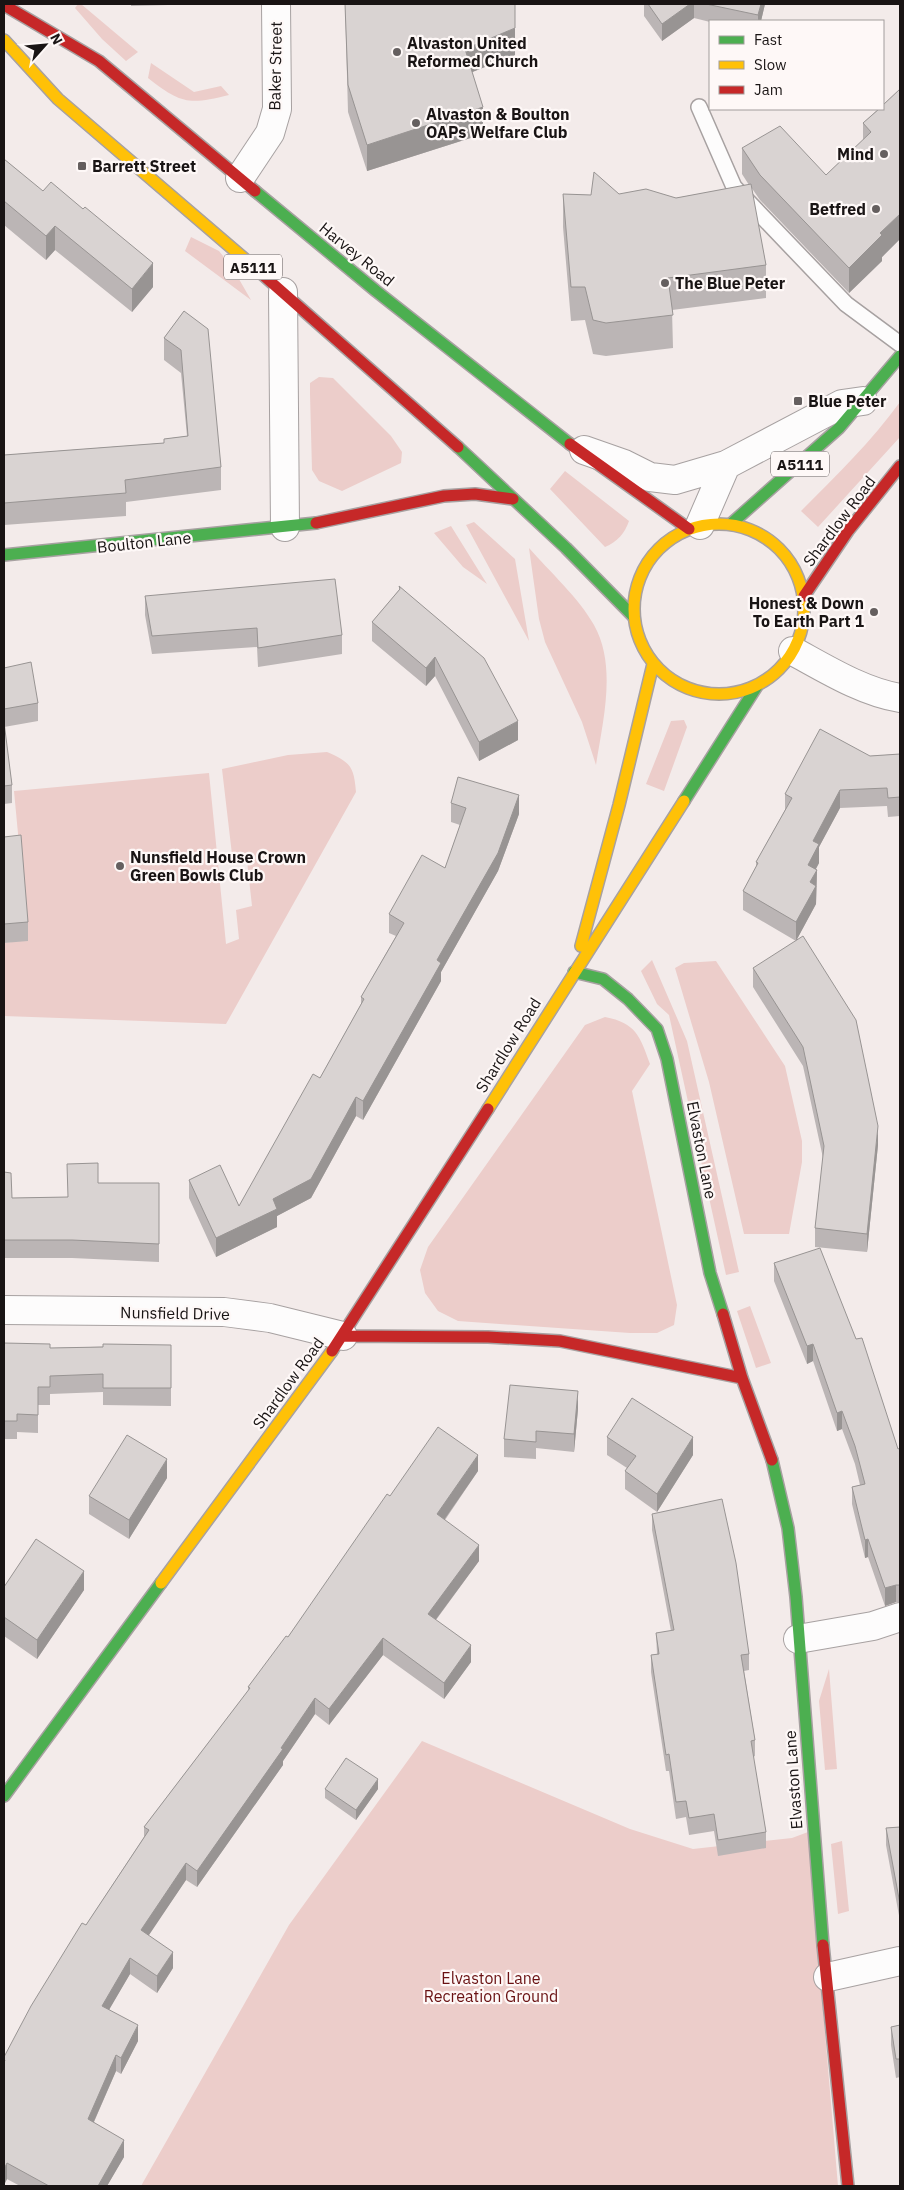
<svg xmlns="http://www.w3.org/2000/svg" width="904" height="2190" viewBox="0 0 904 2190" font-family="'IBM Plex Sans',sans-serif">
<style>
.green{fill:#eccdca}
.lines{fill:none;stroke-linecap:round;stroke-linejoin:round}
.lane-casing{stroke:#a7a1a1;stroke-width:18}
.street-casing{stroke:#a7a1a1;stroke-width:30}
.fast-casing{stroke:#a7a1a1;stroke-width:14}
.slow-casing{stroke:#a7a1a1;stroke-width:14}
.jam-casing{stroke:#a7a1a1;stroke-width:14}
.lane{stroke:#fdfcfc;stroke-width:15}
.street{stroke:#fdfcfc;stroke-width:28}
.fast{stroke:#4caf50;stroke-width:11}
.slow{stroke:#ffc107;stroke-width:11}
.jam{stroke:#c62828;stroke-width:11}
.wall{fill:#bbb5b5}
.shaded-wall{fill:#989493}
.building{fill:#d9d3d2;stroke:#989493}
.poi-dot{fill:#655f5f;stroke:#fef8f7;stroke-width:2}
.labels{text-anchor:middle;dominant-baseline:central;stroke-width:4.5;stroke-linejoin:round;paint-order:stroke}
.shield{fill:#fef8f7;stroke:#5e5858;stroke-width:1}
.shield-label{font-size:15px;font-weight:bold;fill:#191414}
.poi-label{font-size:16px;font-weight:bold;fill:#191414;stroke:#fef8f7;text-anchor:start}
.street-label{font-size:16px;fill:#191414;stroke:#fef8f7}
.park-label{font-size:16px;fill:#6a1213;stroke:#fef8f7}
</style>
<rect width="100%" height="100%" fill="#f3ebea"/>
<path class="green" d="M78,4H81L138,52L126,61L102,39L75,8Z
M151,63L194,92L221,86L229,95C189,105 181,104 148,78Z
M191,237L219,251L232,267L251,300L185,251Z
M319,377L333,378L391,436L402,452L401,463L342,491L319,481L312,470L310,394V383Z
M900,402V437L818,527L801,511C836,476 871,442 900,402Z
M565,471L629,521C625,533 617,542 605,547L550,489Z
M474,522L515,559L529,641L466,525Z
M451,526L487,584L463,567L434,533Z
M529,548C549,571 579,598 594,625C617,666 603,720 596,765L582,722L545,642L539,619Z
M684,720L687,727L664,791L646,784L671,721Z
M327,752C350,762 354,766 356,792L226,1024L4,1016V943L28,940L14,791L209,773L226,944L239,939L236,910L252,906L247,861L233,863L222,769L288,755Z
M652,960L687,1041L739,1272L726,1275L669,1015L657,1004L641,971Z
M716,961L785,1066L802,1141V1162L789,1234H744L709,1082L675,968L684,963Z
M605,1017C636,1023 640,1036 650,1064L632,1091L677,1305L674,1325L657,1333H630L458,1321L438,1311L425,1293L420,1270L428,1247L585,1025Z
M750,1306L771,1363L756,1368L737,1311Z
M829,1669L837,1769L825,1770L819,1701Z
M422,1741L630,1829L693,1849L792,1838L808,1832L838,2186H141L289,1925Z
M842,1841L849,1911L838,1914L831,1844Z"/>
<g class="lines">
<defs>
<path id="lane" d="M699,107L734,187L846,304L900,344"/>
<path id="street" d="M240,178L270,133L277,109L276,4
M283,292L285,527
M584,450L624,464L650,477L675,480L726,465L842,404L863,401
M700,525L726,465
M793,651C826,669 863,692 900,698
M4,1310L224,1312L270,1318L343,1336
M798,1639L873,1626L900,1617
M828,1977L900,1961"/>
<path id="fast" d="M255,191L376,291L570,444
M458,447L566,548L634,617
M732,523L839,428L900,356
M4,555L316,523
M684,801L757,686
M574,972L603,979L628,999L657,1029L667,1059L710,1273L723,1314
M772,1460L788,1528L796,1597L823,1945
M4,1796L161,1583"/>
<path id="slow" d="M4,40L58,99L254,267
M634 609a85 85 0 1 1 170 0a85 85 0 1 1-170 0Z
M581,946L619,805L653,664
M488,1109L684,801
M161,1583L332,1351"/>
<path id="jam" d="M4,5L99,61L255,191
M254,267L458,447
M570,444L689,529
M316,523L444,496L475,494L513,499
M804,596L848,531L900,466
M723,1314L742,1378L772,1460
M343,1336L488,1337L560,1341L742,1378
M332,1351L488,1109
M823,1945L848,2186"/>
</defs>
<use href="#lane" class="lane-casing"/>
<use href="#street" class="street-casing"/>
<use href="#fast" class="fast-casing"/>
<use href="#slow" class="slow-casing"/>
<use href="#jam" class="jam-casing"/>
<use href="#lane" class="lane"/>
<use href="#street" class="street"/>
<use href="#fast" class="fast"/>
<use href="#slow" class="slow"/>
<use href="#jam" class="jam"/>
</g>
<path class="wall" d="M131,4H205L131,6Z
M345,4L515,55L472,72L483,134L367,171L348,112Z
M644,4H765L761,21L710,22L694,18L662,41L644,16Z
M900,89V239L882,257V261L849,293L760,200L751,187L766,265V298L672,310L673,348L606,356L593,354L585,320L571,321L563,227V194L591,195L619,194L676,198L749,185L742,174V148L826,175L863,140V123Z
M4,159L153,287L132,312L55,250L46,260L4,225Z
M184,311L221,467V490L126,502V516L4,525V455L164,443V439L187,436L181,373L164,360V338Z
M399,586L518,740L479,761L435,676L426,686L372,641V622L399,590Z
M900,593V629L899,627V596Z
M145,596L342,635V654L258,667L257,647L152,654L145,615Z
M4,668L38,703V721L4,727L12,785V803L4,804Z
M900,754V816L888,817L887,806L840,808L819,847V863L816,869L817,870L816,904L796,941L743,910V891L756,867V862L785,810V794L870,756Z
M451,803L519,814L498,871L441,972V981L363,1120L356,1116L311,1198L277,1216V1227L216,1257L189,1198V1180L239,1206L320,1078L361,1004V997L396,936L389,933V914L445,868L460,825L451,822Z
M4,837L28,922V941L4,943Z
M753,968L878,1145L867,1252L815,1247V1228L823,1158L803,1066L753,987Z
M4,1172L12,1198L67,1197L98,1183H159V1262L72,1258H4Z
M774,1263L898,1449L900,1448V1603L896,1602L885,1606L868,1557L865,1558L852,1504V1487L860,1485L855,1464L842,1429L837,1431L813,1361L807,1364L774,1281Z
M4,1343L50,1348L171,1345V1406L103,1405V1392L50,1394V1405H38V1433L17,1432V1439H4Z
M578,1409L574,1452L536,1448V1459L504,1457V1439Z
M607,1437L693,1455L657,1512L625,1489V1471L627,1468L607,1455Z
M478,1471L445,1520L479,1561L436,1620L471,1662L444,1699L383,1655L329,1725L315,1714L283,1761V1765L197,1887L186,1880L148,1935L173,1968L157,1993L130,1974L109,2009L138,2041L121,2074L116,2071L94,2122L124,2157L107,2186H20L7,2179L4,2185V2057L86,1925L144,1837V1827L248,1691V1687L288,1637L390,1496Z
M167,1478L129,1539L89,1514V1496Z
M652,1514L749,1654V1670L744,1671L755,1740V1756L753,1757L766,1832V1848L718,1856L714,1831L689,1835L686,1817L676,1819L669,1771H666L651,1672V1655L657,1654L656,1633L671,1631L652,1530Z
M4,1587L84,1590L37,1659L4,1636Z
M325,1789H378L356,1820L325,1798Z
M900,1827V1921L886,1845V1828Z
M900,2025V2077L896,2078L891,2045V2027Z"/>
<path class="shaded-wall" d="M690,4H694V18L662,41V24Z
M761,4H765L761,21H758V15Z
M515,28V55L465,75V49Z
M483,107V134L367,171V145Z
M900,214V239L882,257V261L849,293V268L880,233Z
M55,226V250L46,260V236Z
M153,263V287L132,312V289Z
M435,657V676L426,686V668Z
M518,721V740L479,761V742Z
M840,790V808L819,847V863L808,883V865L813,841Z
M519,795V814L498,871L441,972V981L363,1120V1101L437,960Z
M817,870L816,904L796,941V922L810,882Z
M356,1097V1116L311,1198L277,1216V1227L216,1257V1238L273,1199Z
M878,1126V1145L867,1252V1234Z
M813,1344V1361L807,1364V1346Z
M578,1391V1409L574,1452V1434Z
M842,1411V1429L837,1431V1413Z
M693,1437V1455L657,1512V1494Z
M478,1455V1471L437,1530V1514Z
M167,1459V1478L129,1539V1520Z
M868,1539V1557L865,1558V1540Z
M479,1545V1561L428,1630V1614Z
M84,1571V1590L37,1659V1640Z
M896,1585V1602L885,1606V1588Z
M383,1638V1655L329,1725V1709Z
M471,1645V1662L444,1699V1683Z
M315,1698V1714L283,1761V1765L197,1887V1871Z
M378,1779V1789L356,1820V1810Z
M186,1863V1880L141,1947V1930Z
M173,1952V1968L157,1993V1976Z
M130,1958V1974L102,2022V2006Z
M138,2025V2041L121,2074V2058Z
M116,2055V2071L88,2135V2119Z
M124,2140V2157L107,2186H98Z
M7,2163V2179L4,2185V2169Z"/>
<path class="building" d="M345,4H515V28L465,49L483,107L367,145L348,85Z
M648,4H690L662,24Z
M706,4H761L758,15Z
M900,89V214L880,233L882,235L849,268L760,175L742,148L780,126L826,175L871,132L863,123L879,109H883V105Z
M4,159L43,191L51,182L83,209L85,207L153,263L132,289L55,226L46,236L4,201Z
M594,172L619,194L646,189L676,198L751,184L766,265L668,278L673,315L606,323L593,320L585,287H571L563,194L591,195Z
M184,311L208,329L221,467L125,480L126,493L4,503V455L164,443V439L188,436L181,350L164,338Z
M335,579L342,635L258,648L257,628L152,636L145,596Z
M399,586L484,658L518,721L479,742L435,657L426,668L372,622L400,589Z
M31,662L38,703L4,709V668Z
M4,722L12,785L4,786Z
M820,729L870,756L900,754V797L888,798L887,788L840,790L813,841L819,844L808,865L817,870L810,882L816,886L796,922L743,891L758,863L756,862L792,798L785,794Z
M458,777L519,795L498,853L437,960L441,963L363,1101L356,1097L311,1179L273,1199L277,1209L216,1238L189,1180L220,1165L239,1206L313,1074L320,1078L364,999L361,997L404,923L389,914L422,855L445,868L466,808L451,803Z
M21,835L28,922L4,924V837Z
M803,936L856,1020L878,1126L867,1234L815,1228L824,1146L803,1047L753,968Z
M98,1163V1183H159V1244L72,1240H4V1172L11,1173L12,1198L68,1197L67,1164Z
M820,1248L856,1339L862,1338L898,1449L900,1448V1585H896L885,1588L868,1539L865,1540L852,1487L865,1484L855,1446L842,1411L837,1413L813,1344L807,1346L774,1263Z
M4,1343L50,1344V1348L103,1347V1344L171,1345V1388H103V1374L50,1376V1387H38V1415L17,1414V1421H4Z
M510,1385L578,1391L574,1434L536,1431V1442L504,1439Z
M632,1398L693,1437L657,1494L625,1471L636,1456L607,1437Z
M438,1427L478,1455L437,1514L479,1545L428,1614L471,1645L444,1683L383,1638L329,1709L315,1698L281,1748L283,1749L197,1871L186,1863L141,1930L173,1952L157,1976L130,1958L102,2006L138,2025L121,2058L116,2055L88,2119L124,2140L98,2186H49L7,2163L4,2169V2063L5,2060L4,2059V2057L31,2006L82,1923L86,1925L149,1830L144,1827L250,1688L248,1687L286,1636L288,1637L387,1494L390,1496Z
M127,1435L167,1459L129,1520L89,1496Z
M722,1499L736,1563L749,1654L741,1655L755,1740L751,1741L766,1832L718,1840L714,1814L689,1818L686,1801L676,1802L669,1754L666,1755L651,1655L659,1654L656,1633L674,1630L652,1514Z
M36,1539L84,1571L37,1640L4,1617V1587Z
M346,1758L378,1779L356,1810L325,1789Z
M900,1827V1904L886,1828Z
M900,2025V2059H896L891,2027Z"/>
<g class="poi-dot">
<circle cx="397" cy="52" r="5"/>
<circle cx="416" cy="123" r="5"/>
<circle cx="884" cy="154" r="5"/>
<rect x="77" y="161" width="10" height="10" rx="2.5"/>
<circle cx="876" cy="209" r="5"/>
<circle cx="665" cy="283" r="5"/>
<rect x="793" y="396" width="10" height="10" rx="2.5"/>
<circle cx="874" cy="612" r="5"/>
<circle cx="120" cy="866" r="5"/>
</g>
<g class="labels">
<g class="shield">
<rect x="224" y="254.5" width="58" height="25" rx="4"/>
<rect x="771" y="451.5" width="58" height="25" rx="4"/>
</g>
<g class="shield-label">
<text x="253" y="267">A5111</text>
<text x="800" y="464">A5111</text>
</g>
<g class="poi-label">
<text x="407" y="43">Alvaston United<tspan x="407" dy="18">Reformed Church</tspan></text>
<text x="426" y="114">Alvaston &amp; Boulton<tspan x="426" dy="18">OAPs Welfare Club</tspan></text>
<text x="874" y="154" text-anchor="end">Mind</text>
<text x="92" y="166">Barrett Street</text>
<text x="866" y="209" text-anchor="end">Betfred</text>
<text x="675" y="283">The Blue Peter</text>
<text x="808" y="401">Blue Peter</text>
<text x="864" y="603" text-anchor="end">Honest &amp; Down<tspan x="864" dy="18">To Earth Part 1</tspan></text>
<text x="130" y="857">Nunsfield House Crown<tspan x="130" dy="18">Green Bowls Club</tspan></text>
</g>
<g class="street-label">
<text transform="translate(275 66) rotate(-89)">Baker Street</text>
<text transform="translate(357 254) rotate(39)">Harvey Road</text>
<text transform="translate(839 521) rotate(-53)">Shardlow Road</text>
<text transform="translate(144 542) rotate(-6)">Boulton Lane</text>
<text transform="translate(508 1045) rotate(-58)">Shardlow Road</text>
<text transform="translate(702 1150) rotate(79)">Elvaston Lane</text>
<text transform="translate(175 1313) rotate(1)">Nunsfield Drive</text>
<text transform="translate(288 1383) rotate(-54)">Shardlow Road</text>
<text transform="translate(793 1780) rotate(-94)">Elvaston Lane</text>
</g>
<g class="park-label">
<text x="491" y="1978">Elvaston Lane<tspan x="491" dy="18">Recreation Ground</tspan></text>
</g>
</g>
<rect width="904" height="2190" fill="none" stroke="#191414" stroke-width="10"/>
<rect x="709" y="20" width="175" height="90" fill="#fef8f7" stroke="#a29d9c"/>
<rect x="719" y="36" width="25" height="8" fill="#4caf50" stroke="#a29d9c"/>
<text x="754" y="45" font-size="15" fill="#191414">Fast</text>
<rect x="719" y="61" width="25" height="8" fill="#ffc107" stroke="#a29d9c"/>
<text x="754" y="70" font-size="15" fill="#191414">Slow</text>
<rect x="719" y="86" width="25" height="8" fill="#c62828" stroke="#a29d9c"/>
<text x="754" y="95" font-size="15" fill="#191414">Jam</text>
<g transform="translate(45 45) rotate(63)" stroke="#fef8f7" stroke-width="4" paint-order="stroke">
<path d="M0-4L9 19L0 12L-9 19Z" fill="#191414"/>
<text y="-8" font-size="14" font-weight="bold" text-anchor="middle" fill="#191414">N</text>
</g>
</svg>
